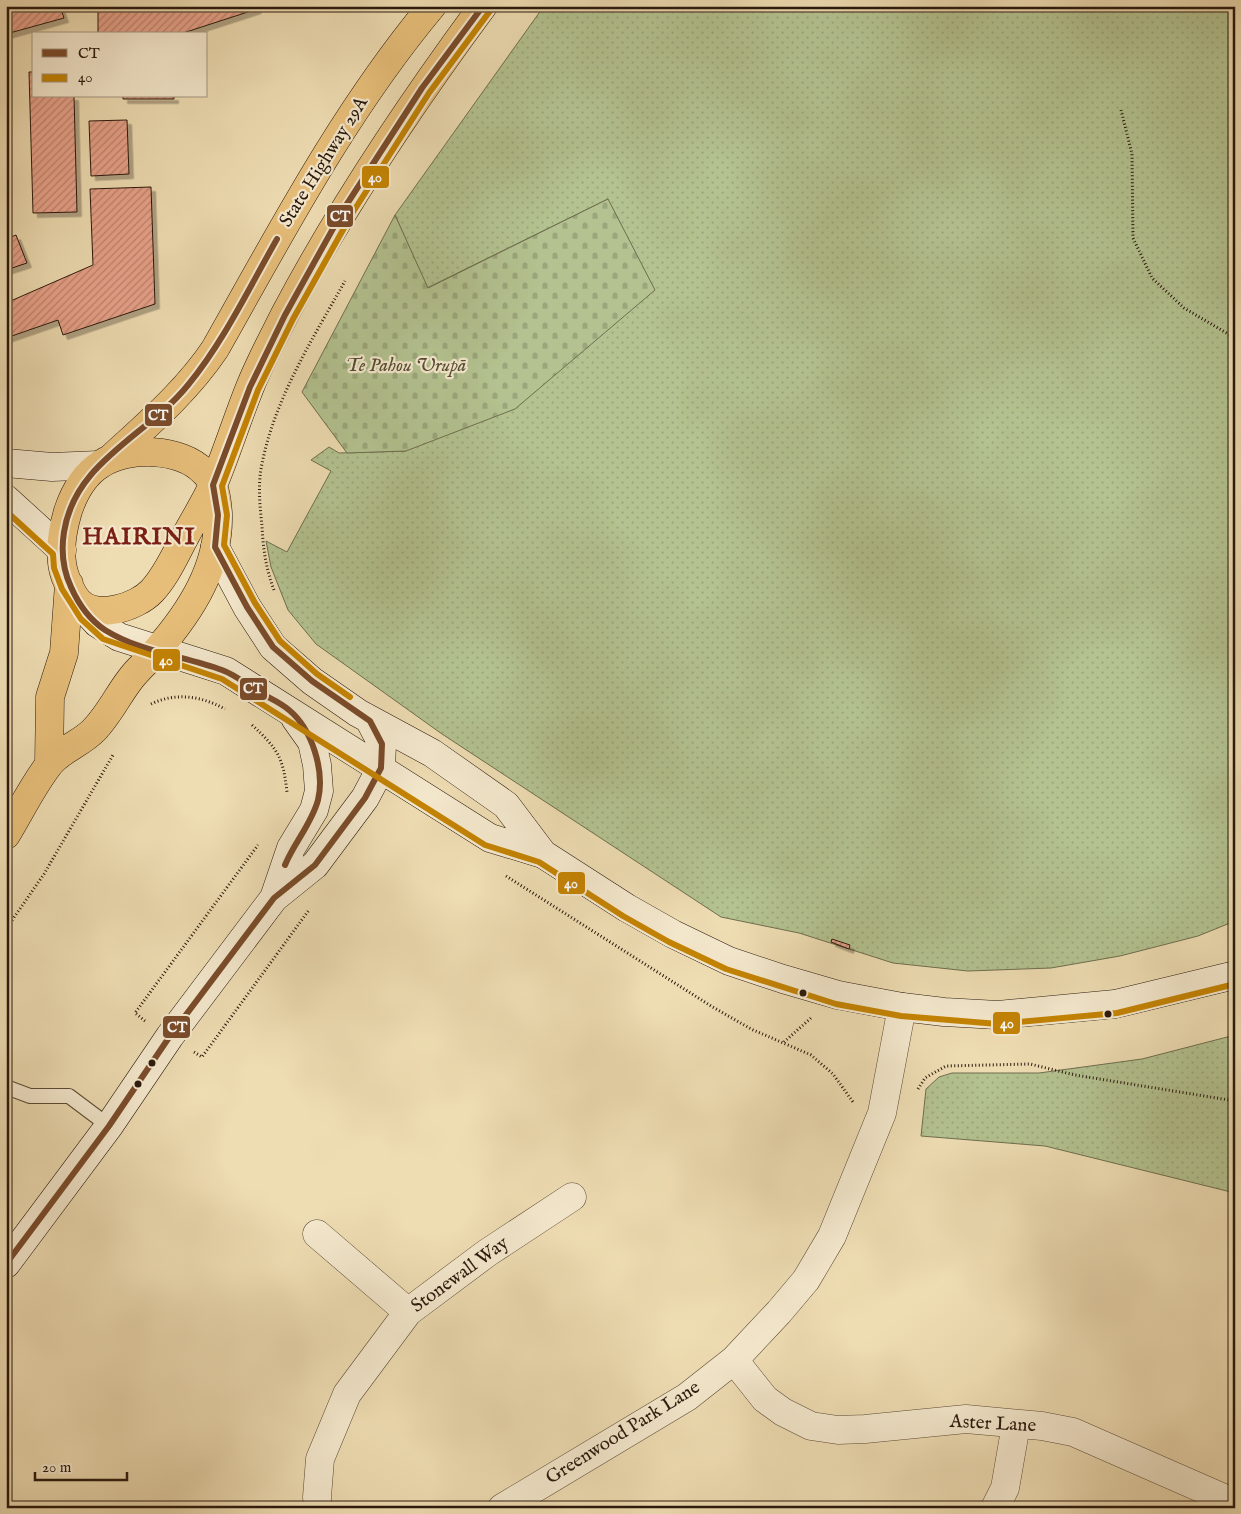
<svg xmlns="http://www.w3.org/2000/svg" width="1241" height="1514" viewBox="0 0 1241 1514" font-family="'IM FELL English',serif">
<style>
.grass{fill:url(#grass-dots);stroke:#6e6e4e}
.cemetery{fill:url(#cemetery-stones);stroke:#6e6e4e}
.building{fill:url(#building-hatch);stroke:#2a190d;filter:url(#shadow)}
.lines{fill:none;stroke-linecap:round;stroke-linejoin:round}
.lane-casing{stroke:#5b4a36;stroke-width:16}
.street-casing{stroke:#5b4a36;stroke-width:29}
.secondary-casing{stroke:#2a190d;stroke-width:29}
.highway-casing{stroke:#2a190d;stroke-width:29}
.path{stroke:#2a190d;stroke-width:3;stroke-dasharray:1 2.5;stroke-linecap:butt}
.lane{stroke:#f4e8cd;stroke-width:14}
.street{stroke:#f4e8cd;stroke-width:28}
.secondary{stroke:#f4e8cd;stroke-width:28}
.highway{stroke:#e7be79;stroke-width:28}
.bus-1-casing{stroke:#f4e8cd;stroke-width:10}
.bus-2-casing{stroke:#f4e8cd;stroke-width:10}
.bus-1{stroke:#7a4b2a;stroke-width:6}
.bus-2{stroke:#c48303;stroke-width:6}
.bus-dot{fill:#2a190d;stroke:#f4e8cd;stroke-width:2}
.labels{text-anchor:middle;dominant-baseline:central;stroke-width:4.5;stroke-linejoin:round;paint-order:stroke}
.street-label{font-size:19px;fill:#2a190d;stroke:#f4e8cd}
.park-label{font-size:19px;font-style:italic;fill:#534c34;stroke:#f4e8cd}
.district-label{font-size:24px;font-weight:bold;letter-spacing:1px;fill:#7a1f14;stroke:#f4e8cd}
.line-badge{stroke:#f4e8cd;stroke-width:2}
.badge-label{font-size:14px;text-anchor:middle;font-weight:bold;fill:#fff}
</style>
<defs>
<pattern id="grass-dots" width="8" height="8" patternUnits="userSpaceOnUse" patternTransform="scale(1.25)"><rect width="8" height="8" fill="#b3c290"/><path d="M2 2h.1M6 6h.1" fill="none" stroke="#9aa67b" stroke-width="1.8" stroke-linecap="round"/></pattern>
<pattern id="cemetery-stones" width="16" height="16" patternUnits="userSpaceOnUse" patternTransform="scale(1.25)"><rect width="16" height="16" fill="#b3c290"/><path d="M2 7V4a2 2 0 0 1 4 0v3zM10 15v-3a2 2 0 0 1 4 0v3z" fill="#9aa67b"/></pattern>
<pattern id="building-hatch" width="6" height="6" patternUnits="userSpaceOnUse" patternTransform="scale(1.25)"><rect width="6" height="6" fill="#e8a28a"/><path d="M-1 1l2-2M0 6l6-6M5 7l2-2" fill="none" stroke="#bc836f"/></pattern>
<filter id="shadow"><feDropShadow dx="4.5" dy="4.5" stdDeviation="0" flood-color="#0004"/></filter>
</defs>
<rect width="100%" height="100%" fill="#eedcb2"/>
<filter id="stains"><feTurbulence type="fractalNoise" baseFrequency=".004" numOctaves="4"/><feColorMatrix values="0 0 0 0 .2 0 0 0 0 .09 0 0 0 0 .02 0 0 0 .5 -.17"/></filter>
<radialGradient id="worn" r=".72"><stop offset=".6" stop-color="#630" stop-opacity="0"/><stop offset="1" stop-color="#630" stop-opacity=".3"/></radialGradient>
<path class="grass" d="M544,6H1235V921L1198,936L1120,956L1051,968L968,971L893,963L799,933L721,917L442,734L316,644L288,610L271,567L266,541L287,552L331,471L311,460L329,447L339,453L406,451L608,199L427,288L395,215Z
M1235,1035V1193L1045,1146L921,1136L926,1089L939,1077L952,1073H1039L1142,1059Z"/>
<path class="cemetery" d="M608,199L655,290L515,409L406,451L347,453L302,392L395,215L428,288Z"/>
<path class="building" d="M6,6H60L64,18L6,34Z
M98,6H256L257,9L180,34H98Z
M29,72H34V96H74L77,212L33,213Z
M123,96H174V99H123Z
M127,120L129,174L91,176L89,121Z
M151,187L155,304L63,335L58,320L6,338V303L93,265L90,189Z
M16,235L27,263L6,270V239Z
M832,939L850,945L849,949L831,942Z"/>
<g class="lines">
<defs>
<path id="lane" d="M6,1087L30,1096H69L109,1126"/>
<path id="street" d="M317,1234L408,1312
M734,1360L765,1399L783,1412L811,1426L838,1430L865,1429L966,1419L1042,1426L1073,1432L1235,1503
M318,1508L317,1497L320,1459L347,1394L408,1312L487,1253L572,1197
M502,1508L687,1397L734,1360L779,1312L806,1280L832,1236L882,1113L902,1007
M995,1508L1005,1488L1016,1425"/>
<path id="secondary" d="M6,463L52,467L99,465
M6,499L62,550
M215,547L247,607L273,647L312,681L358,713L432,753L506,805L543,854
M80,604L97,623L119,637L226,671L490,838L543,854L627,908L673,934L729,961L783,979L838,995L902,1007L944,1012L998,1015L1115,1004L1235,975
M274,898L291,848L314,810L319,791L317,765L312,742L295,718
M6,1264L109,1126L170,1036L274,898L315,865L365,798L381,768L382,744L370,721"/>
<path id="highway" d="M110,459C148,424 186,392 215,349C281,232 345,110 432,6
M49,763L50,697L64,653L69,584
M6,835C20,812 32,787 48,766C59,750 81,744 94,730C109,715 119,693 132,677C140,667 150,659 157,650C191,611 220,566 218,513C217,499 215,482 204,472C181,448 128,446 101,464C85,474 74,493 68,511C62,531 58,555 65,576C68,584 73,596 79,602C97,620 137,607 152,591C167,575 176,553 186,535C195,518 206,501 214,483C227,452 237,419 250,387C260,362 273,338 285,314C342,206 410,105 483,6"/>
</defs>
<use href="#lane" class="lane-casing"/>
<use href="#street" class="street-casing"/>
<use href="#secondary" class="secondary-casing"/>
<use href="#highway" class="highway-casing"/>
<path class="path" d="M1121,110L1132,154L1133,238L1152,278L1184,308L1235,338
M274,590C266,569 263,548 262,526C260,508 258,487 261,469C273,401 312,340 345,281
M151,704C176,692 201,696 225,709
M252,725C278,749 283,757 287,792
M506,876L711,1006L751,1029L811,1055L833,1074L853,1102
M6,929L44,874L113,755
M145,1021L135,1013L258,845
M1231,1028L1235,1027
M784,1042L811,1018
M194,1052L202,1057L309,910
M918,1089L925,1078L946,1066L1030,1064L1075,1075L1235,1101"/>
<use href="#lane" class="lane"/>
<use href="#street" class="street"/>
<use href="#secondary" class="secondary"/>
<use href="#highway" class="highway"/>
<defs>
<path id="bus-1" d="M277,239C249,288 224,341 188,385C147,436 75,461 64,532C61,551 63,570 71,587C78,603 90,620 105,630C140,652 184,656 222,670C236,675 247,685 259,692C269,698 280,702 289,710C312,729 325,771 318,800C312,823 294,843 285,865
M6,1264L109,1126L170,1036L274,898L315,865L365,798L381,768L382,744L370,721L312,681L273,647L247,607L215,547L218,515L213,485L250,387L285,315L345,207L422,88L483,6"/>
<path id="bus-2" d="M6,511L53,554L54,568L62,589L81,619L103,639L222,679L485,845L539,862L623,916L669,942L726,969L836,1004L901,1016L998,1024L1117,1013L1235,984
M350,697L317,674L280,641L255,603L224,545L227,515L222,486L258,390L293,319L353,212L429,93L490,11"/>
</defs>
<use href="#bus-1" class="bus-1-casing"/>
<use href="#bus-2" class="bus-2-casing"/>
<use href="#bus-1" class="bus-1"/>
<use href="#bus-2" class="bus-2"/>
</g>
<g class="bus-dot">
<circle cx="803" cy="993" r="4.5"/>
<circle cx="1108" cy="1014" r="4.5"/>
<circle cx="152" cy="1063" r="4.5"/>
<circle cx="138" cy="1084" r="4.5"/>
</g>
<g class="labels">
<g class="street-label">
<text transform="translate(324 162) rotate(-58)">State Highway 29A</text>
<text transform="translate(460 1275) rotate(-36)">Stonewall Way</text>
<text transform="translate(993 1424) rotate(3)">Aster Lane</text>
<text transform="translate(623 1433) rotate(-32)">Greenwood Park Lane</text>
</g>
<g class="park-label">
<text x="406" y="366">Te Pahou Urupā</text>
</g>
<g class="district-label">
<text x="139" y="537">HAIRINI</text>
</g>
</g>
<g class="line-badge">
<rect x="361" y="165" width="29" height="24" rx="5" fill="#c48303"/>
<rect x="326" y="204" width="28" height="24" rx="5" fill="#7a4b2a"/>
<rect x="144" y="403" width="29" height="24" rx="5" fill="#7a4b2a"/>
<rect x="152" y="648" width="29" height="24" rx="5" fill="#c48303"/>
<rect x="239" y="677" width="29" height="24" rx="5" fill="#7a4b2a"/>
<rect x="557" y="871" width="29" height="24" rx="5" fill="#c48303"/>
<rect x="992" y="1011" width="29" height="24" rx="5" fill="#c48303"/>
<rect x="162" y="1015" width="29" height="24" rx="5" fill="#7a4b2a"/>
</g>
<g class="badge-label">
<text x="375" y="182">40</text>
<text x="340" y="221">CT</text>
<text x="158" y="420">CT</text>
<text x="166" y="665">40</text>
<text x="253" y="693">CT</text>
<text x="571" y="888">40</text>
<text x="1007" y="1028">40</text>
<text x="177" y="1032">CT</text>
</g>
<rect width="1241" height="1514" fill="none" stroke="#eedcb2" stroke-width="25"/>
<rect x="8" y="8" width="1226" height="1499" fill="none" stroke="#2a190d" stroke-width="2.5"/>
<rect x="12" y="12" width="1216" height="1489" fill="none" stroke="#2a190d"/>
<rect x="32" y="32" width="175" height="65" fill="#f4e8cd" stroke="#a39580"/>
<rect x="42" y="49" width="25" height="8" fill="#7a4b2a" stroke="#a39580"/>
<text x="78" y="58" font-size="15" fill="#2a190d">CT</text>
<rect x="42" y="74" width="25" height="8" fill="#c48303" stroke="#a39580"/>
<text x="78" y="82" font-size="15" fill="#2a190d">40</text>
<path d="M35 1472v8h92v-8" fill="none" stroke="#2a190d" stroke-width="2.5"/>
<text x="42" y="1472" font-size="15" fill="#2a190d" stroke="#f4e8cd" stroke-width="4" paint-order="stroke">20 m</text>
<rect width="100%" height="100%" filter="url(#stains)"/>
<rect width="100%" height="100%" fill="url(#worn)"/>
</svg>
